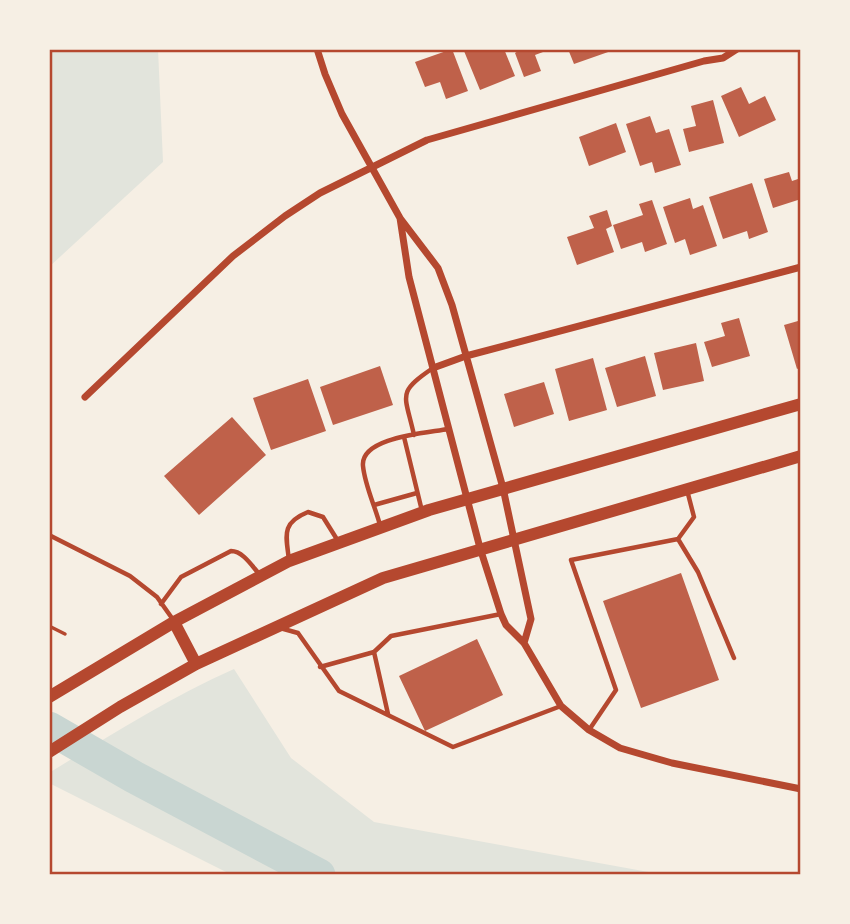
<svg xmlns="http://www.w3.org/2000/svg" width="850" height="924" viewBox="0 0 850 924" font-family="Manrope,sans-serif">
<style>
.green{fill:#e2e4dc}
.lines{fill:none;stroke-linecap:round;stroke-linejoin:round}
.river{stroke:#c9d6d2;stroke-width:33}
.building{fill:#bf614a}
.path{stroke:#b5482f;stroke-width:3.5}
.service{stroke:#b5482f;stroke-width:4.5}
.minor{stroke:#b5482f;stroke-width:7}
.secondary{stroke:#b5482f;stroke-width:12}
.neatline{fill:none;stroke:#b5482f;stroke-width:2.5}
</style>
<rect width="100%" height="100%" fill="#f6efe4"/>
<path class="green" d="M49,49H158L163,162L49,267Z
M234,669L291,758L374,822L665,875H232L49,783V773C109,736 169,698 234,669Z"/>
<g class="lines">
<path class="river" d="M49,728L134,777L319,875"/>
</g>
<path class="building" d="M452,49L468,91L446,99L440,82L425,87L415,62Z
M469,49H504L515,76L480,90L464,51Z
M521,49H551L535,55L541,71L524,77L515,53Z
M568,49H610L611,51L574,64Z
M741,87L749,104L765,96L776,120L739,137L721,96Z
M713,100L724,143L689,152L683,129L696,126L691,106Z
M650,116L656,133L669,129L681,165L655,173L652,162L640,166L626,124Z
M616,123L626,152L589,166L579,137Z
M789,172L792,181L801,178V199L773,208L764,179Z
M752,183L768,232L749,239L747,231L723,239L709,197Z
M690,198L693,209L703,205L717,246L690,255L685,239L675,243L663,207Z
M652,200L667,244L645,252L642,242L621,249L613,225L643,215L639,204Z
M607,210L612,226L606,229L614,252L577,265L567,237L594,228L589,216Z
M739,318L750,356L712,367L704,342L725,336L721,323Z
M798,321L801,332V367L797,369L784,325Z
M696,343L704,381L663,390L654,353Z
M645,356L656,396L617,407L605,368Z
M593,358L607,410L569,421L555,369Z
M380,366L393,405L333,425L320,387Z
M308,379L326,431L271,450L253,398Z
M544,382L554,414L514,427L504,394Z
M232,417L266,455L199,515L164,476Z
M681,573L719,680L641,708L603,601Z
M477,639L503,695L425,731L399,676Z"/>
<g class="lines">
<path class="path" d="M49,626L65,634"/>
<path class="service" d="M414,435C405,394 396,393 433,368
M404,437L422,511
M374,505L417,493
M380,525C375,506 365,486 363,466C360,437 428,433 448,429
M49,535L130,576L157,597L174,621
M678,539L698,572L734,658
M289,560C286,535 281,523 308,512L323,517L338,541
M161,604L181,577L231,551C243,551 252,566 260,575
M280,628L298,633L339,691L453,747L561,706
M374,652L388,714
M320,667L374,652L391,636L501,614
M589,730L616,690L571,560L678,539L694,517L687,490"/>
<path class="minor" d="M317,49L325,74L342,114L400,218L438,268L452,305L503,488L531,619L524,643
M400,218L409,277L480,548L501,614L506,625L524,643L561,706L589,730L620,748L672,763L801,789
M433,368L466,356L801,267
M85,397L233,256L285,216L320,193L427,140L704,61L723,58L737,49"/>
<path class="secondary" d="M174,622L196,664
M49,697L174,622L289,561L429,510L801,404
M49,752L120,707L196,664L383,578L801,456"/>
</g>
<rect width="850" height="924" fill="none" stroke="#f6efe4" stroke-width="102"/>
<rect x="51" y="51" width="748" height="822" class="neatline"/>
</svg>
